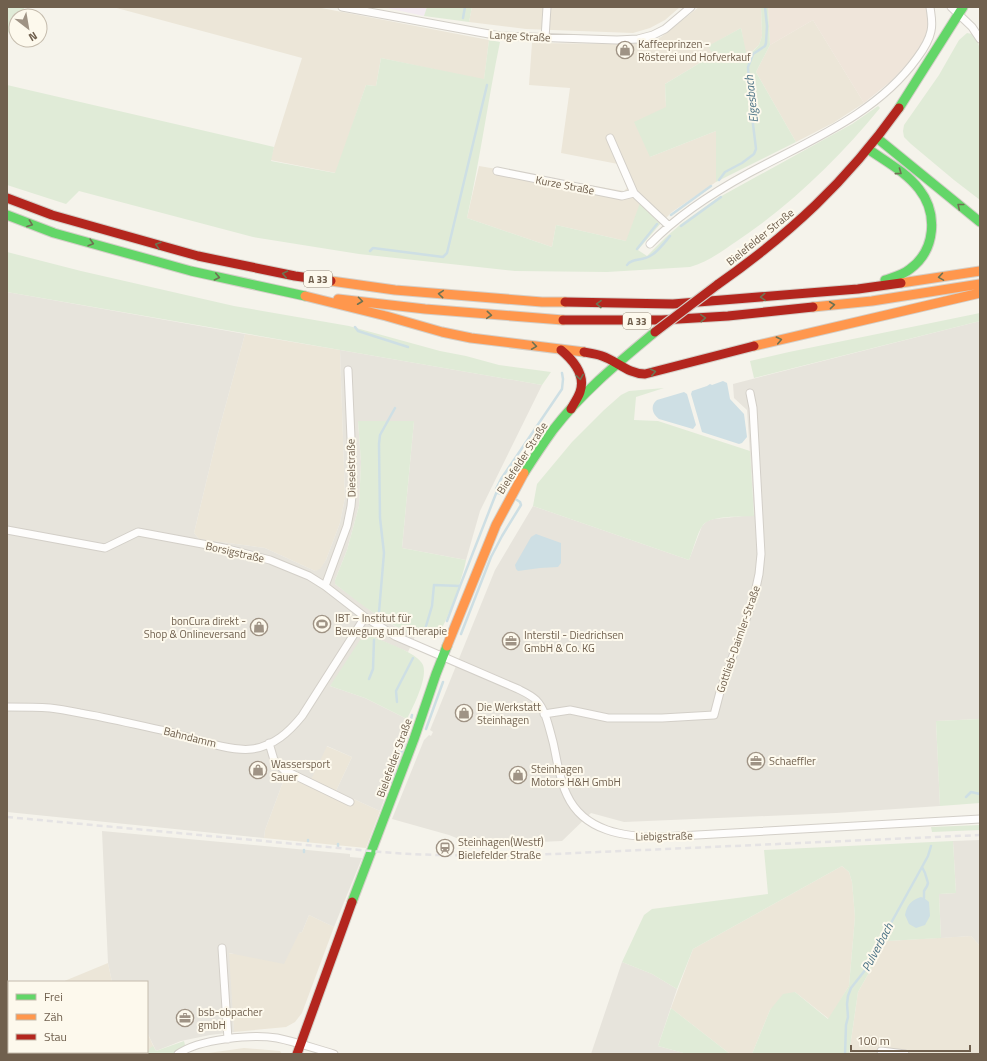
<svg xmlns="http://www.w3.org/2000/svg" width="987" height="1061" viewBox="0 0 987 1061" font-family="'Titillium Web',sans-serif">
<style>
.residential{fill:#ece6d8}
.commercial{fill:#efe5da}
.industrial{fill:#e7e4dc}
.education{fill:#f3ebf1}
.green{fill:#e0ebd7}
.water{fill:#cedfe4}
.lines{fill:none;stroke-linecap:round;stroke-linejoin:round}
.stream{stroke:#cedfe4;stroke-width:2.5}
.street-casing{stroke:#d3cfc8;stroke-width:9}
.fast-casing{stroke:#d4cfc8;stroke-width:11}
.slow-casing{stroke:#d4cfc8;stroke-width:11}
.jam-casing{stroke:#d4cfc8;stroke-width:11}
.street{stroke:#fefdfc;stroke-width:7}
.fast{stroke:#63d668;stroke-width:9}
.slow{stroke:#ff974d;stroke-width:9}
.jam{stroke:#b3261e;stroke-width:9}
.rail{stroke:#e5e3e4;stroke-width:2.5;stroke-dasharray:6 4;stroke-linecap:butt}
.jam-bridge-casing{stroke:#d4cfc8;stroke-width:11;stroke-linecap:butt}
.jam-bridge{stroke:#b3261e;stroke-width:9}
.oneway{stroke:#6e7252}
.labels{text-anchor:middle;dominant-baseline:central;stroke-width:4;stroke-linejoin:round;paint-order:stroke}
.shield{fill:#fdf9ed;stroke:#9a8e7e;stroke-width:1}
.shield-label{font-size:10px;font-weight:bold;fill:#70604e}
.street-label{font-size:11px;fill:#70604e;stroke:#fdf9ed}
.poi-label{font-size:11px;fill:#70604e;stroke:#fdf9ed;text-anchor:start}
.water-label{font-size:12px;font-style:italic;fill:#4e7487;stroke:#fdf9ed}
</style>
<rect width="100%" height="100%" fill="#f5f3eb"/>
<path class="residential" d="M113,7H316L489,40L484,80L381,58L376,86L366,85L336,173L270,160L302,58Z
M472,7H680L665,20L650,28L633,33L526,29L469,22Z
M699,7H761L762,36L759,45L746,57L741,28L709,46L713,55L665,84L666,107L650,157L716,131V182L672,212L661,223L626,241L556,225L552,247L467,218L479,166L624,191L627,188L618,164L561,153L570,88L529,85L532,43L630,44L649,42L661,37Z
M813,20L864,103L833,123L796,142L756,72L770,45Z
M245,334L340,350L345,498L340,523L326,560L320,570L315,571L265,548L199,539L194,533L217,437Z
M326,746L352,757L336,791L380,811L366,848L264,838L265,830L286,774L308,785Z
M842,866L849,872L852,882L855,917L849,986L829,1019L795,992L770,1010L752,1054H730L671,1008L693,949Z
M309,915L334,927L302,1013L295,1022L286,1027L234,1032L228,953L233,954L302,932Z
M971,936L980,946V1054H849L858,992L887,941Z
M108,963L112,982H62Z
M9,1004V1052H147V1032L157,1054H7V1005Z
M244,1048L280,1051L282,1054H201Z"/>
<path class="commercial" d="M768,7H928L929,30L920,48L907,64L891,81L864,103L813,20L770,45Z"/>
<path class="industrial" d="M7,292L245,334L217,437L194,533L199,539L265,548L315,571L320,569L326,560L340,523L345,498L340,350L542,385L480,511L466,560L402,548L414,421H358L361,462L359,506L347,550L335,580V584L382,619L398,628L416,634L408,652L371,636L330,686L365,698L407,719L404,742L380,811L336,791L352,757L327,746L308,786L286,774L265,830L264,838L7,812Z
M980,321V719L936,721L940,806L836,813L624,822L591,813L562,841L486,844L469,843L449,835L392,819L424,740L429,735L431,736L433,732L430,730L495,570L533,506L689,560L702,526L707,521L714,519L754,515L747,410L734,398L733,384Z
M102,831L350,854V857L362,858L334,927L309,915L302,932L299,933L284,964L229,953L234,1032L210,1035L181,1041L156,1051L147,1032V982H112L108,963Z
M980,840V946L971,936L941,938L939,894L956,893L953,841Z
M622,962L652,974L677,989L658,1046L687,1054H591Z"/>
<path class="education" d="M382,7H427L424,16Z"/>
<path class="green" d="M7,7H25L19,16H16V21L7,35Z
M427,7H472L469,22L424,16Z
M761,7H768L770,45L756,72L796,142L716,182V131L650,157L634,122L666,107L665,84L713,55L708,46L741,28L747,57L759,45L762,36Z
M967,33L972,34L977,40L980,49V200L954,180L911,144L904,137L903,131L904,125L939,75L959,40Z
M489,40L500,42C488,100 480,160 467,218L552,247L556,225L626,241L640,203L661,223L638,250L647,256L666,237L681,224L716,199L852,124L878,106L880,108C839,158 791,205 737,241C722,251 708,262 690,267L607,272L515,271L359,254L253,237L79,191L66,204L7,185V85L274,147L271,161L335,173L366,85L376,86L381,58L484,79Z
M7,252L81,271L234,306L349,326L440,351L466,356L499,365L551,372L542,385L7,292Z
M980,313V321L754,378L750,361L789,352Z
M664,388L636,397L634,420L658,421L750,451L754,516C742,517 711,515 703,525C697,533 693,551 689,560L533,506L537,484L572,442L604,410L621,395L629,391Z
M358,421H414L402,548L466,560C464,573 447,624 439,632C418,652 352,597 335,584V580L347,550L359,506L361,462Z
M371,636C384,642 417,652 423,665C428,678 413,707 407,719L365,698L330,686L360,640L364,637Z
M980,719V803L940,806L936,721Z
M980,825V830L932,832L931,827Z
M953,841L956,893L939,894L941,938L887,941L858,992L849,1054H752L770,1010L783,994L795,992L828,1019L849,986L855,917L852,882L849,872L842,866L693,949L677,989L652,974L622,962L644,915L652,909L768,894L764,850Z
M671,1008L730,1054H687L658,1046Z
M184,1041L185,1045L173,1054H147L150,1048L153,1046L156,1051Z"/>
<path class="water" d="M723,381L727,383L730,399L744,414L747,437L742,443L739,444L702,432L691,394L692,391L707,386L710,384L712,385Z
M684,392L687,394L696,425L693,429L659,419C652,414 650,405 657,400Z
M536,534L561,543V563L558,567L540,568L518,571L516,569L515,565L531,537Z
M921,897L924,898L929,902L930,916L925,925L916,928L909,924L905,915C907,905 911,900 921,897Z"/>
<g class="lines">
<path class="stream" d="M463,18L465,7
M719,180L725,172L742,163L754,154L756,149L750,99L748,67L753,54L765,46L766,43L767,26L765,7
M671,215L711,186
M681,226L721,197
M637,249L657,224
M370,251L373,248L443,257L447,253L487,85
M627,265C631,258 643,261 650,256C658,252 664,243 670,236
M355,327L358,331L408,347
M501,494L498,493L496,489L501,479L562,389L563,379L562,373
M379,612L384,553L380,518L379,444L380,435L395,408
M447,621L460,586
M424,633L432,606L434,585L460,586L497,491
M461,634L491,557L502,536L521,505L520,502L517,500
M369,679L373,669L374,640
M397,702L396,691L413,658
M426,729L443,682
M391,782L406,739L412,715
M966,797L971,792L980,794
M308,841V840
M338,846V844
M304,852V850
M922,867L925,873L928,883L927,886L924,891V898
M845,1054L846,1025L848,1017L847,1004L848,996L851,988L866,969L868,959L875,952L922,867L928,856L931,846"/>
<defs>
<path id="street" d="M342,7L500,36L617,40L638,39L653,35L665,29L691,7
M951,7L972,27L980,39
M545,38L547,7
M610,138L634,193L669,226
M497,171L622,196L634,193
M650,244C677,216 714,192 749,173C808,141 876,115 917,58C923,50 929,41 931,31C933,23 931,15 930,7
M7,530L105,548L138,532L224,548L270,560L309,576L325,586L365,617L395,636L518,689C524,692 531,695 536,700C546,710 549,728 553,742C557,759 559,779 567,795C584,832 625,837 661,837L980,819
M325,586L347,526L351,506L353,484L348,370
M7,707C21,707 36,707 50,708C60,709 70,711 80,713C109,718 137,725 166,731C190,737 229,752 252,749C274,746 289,732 302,716L365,617
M544,714L570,710L608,718H662L714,715L720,692L754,597L759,574L761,554L753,408L750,393
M269,743L274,760L284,770L350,802
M222,948L228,1039
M7,1018L9,1023
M881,1051L905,1054
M23,1052L24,1054
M178,1054C199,1039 252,1034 277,1038C297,1042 316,1049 334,1054"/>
<path id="fast" d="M899,108L963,7
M877,138L980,222
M868,149C885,161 906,172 919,189C938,213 936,250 910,269C903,275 894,277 885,280
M7,215L54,233L191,271L305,296
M524,473C533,459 543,444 553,430C582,392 619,362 655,332
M352,902L414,739L436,674L447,646"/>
<path id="slow" d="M331,281L395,290L542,302H565
M901,283L980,271
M305,296L386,316L442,332L471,338L584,352
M338,299L425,309L563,320
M813,307L872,301L980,284
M754,346L980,293
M447,646L496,525L524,473"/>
<path id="jam" d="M7,198L52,215L198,256L295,276L331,281
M717,285C791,233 846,182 899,108
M565,302L673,304L858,289L901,283
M563,320H662L728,316L813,307
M561,350C573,360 586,375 580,392C578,398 574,403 571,409
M584,352C590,353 597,354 602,356C617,361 628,374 645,374L754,346
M297,1054L352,902"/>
</defs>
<use href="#street" class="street-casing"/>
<use href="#fast" class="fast-casing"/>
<use href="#slow" class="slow-casing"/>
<use href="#jam" class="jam-casing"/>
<use href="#street" class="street"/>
<use href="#fast" class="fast"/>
<use href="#slow" class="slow"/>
<use href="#jam" class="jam"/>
<path class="rail" d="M7,817L381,852C431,856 480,856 531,855L980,835"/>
<defs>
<path id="jam-bridge" d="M655,332L717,285"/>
</defs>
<use href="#jam-bridge" class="jam-bridge-casing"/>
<use href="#jam-bridge" class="jam-bridge"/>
</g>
<defs><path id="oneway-chevron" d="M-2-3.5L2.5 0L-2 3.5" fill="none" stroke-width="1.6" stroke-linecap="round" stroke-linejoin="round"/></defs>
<g class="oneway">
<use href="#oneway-chevron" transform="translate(899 172) rotate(36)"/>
<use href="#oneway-chevron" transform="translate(960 206) rotate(-141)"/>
<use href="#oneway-chevron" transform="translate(30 224) rotate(20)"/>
<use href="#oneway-chevron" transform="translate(91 243) rotate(16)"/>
<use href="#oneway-chevron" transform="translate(158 245) rotate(-164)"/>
<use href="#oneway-chevron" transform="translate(285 274) rotate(-168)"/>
<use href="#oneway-chevron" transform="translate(217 277) rotate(12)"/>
<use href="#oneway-chevron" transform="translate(941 277) rotate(171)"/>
<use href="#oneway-chevron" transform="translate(441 294) rotate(-175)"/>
<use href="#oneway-chevron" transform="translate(763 297) rotate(176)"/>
<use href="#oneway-chevron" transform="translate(360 301) rotate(7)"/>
<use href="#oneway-chevron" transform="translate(599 304) rotate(-179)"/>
<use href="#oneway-chevron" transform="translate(832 305) rotate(-6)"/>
<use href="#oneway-chevron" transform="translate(489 315) rotate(5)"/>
<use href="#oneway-chevron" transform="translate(703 318) rotate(-4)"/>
<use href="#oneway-chevron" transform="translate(779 340) rotate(-12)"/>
<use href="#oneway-chevron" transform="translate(534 346) rotate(8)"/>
<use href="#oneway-chevron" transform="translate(653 372) rotate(-12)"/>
<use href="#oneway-chevron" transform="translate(580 377) rotate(81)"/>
</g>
<defs>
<symbol id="shop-ring" viewBox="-11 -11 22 22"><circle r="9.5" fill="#fdf9ed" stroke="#9f9385" stroke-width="1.5"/><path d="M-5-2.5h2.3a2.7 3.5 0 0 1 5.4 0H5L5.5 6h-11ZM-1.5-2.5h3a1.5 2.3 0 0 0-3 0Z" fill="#9f9385"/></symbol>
<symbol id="stadium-ring" viewBox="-11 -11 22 22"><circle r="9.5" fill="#fdf9ed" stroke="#9f9385" stroke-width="1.5"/><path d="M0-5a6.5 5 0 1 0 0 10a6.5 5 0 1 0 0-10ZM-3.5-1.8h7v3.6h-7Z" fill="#9f9385"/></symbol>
<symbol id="office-ring" viewBox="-11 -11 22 22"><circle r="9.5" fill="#fdf9ed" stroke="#9f9385" stroke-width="1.5"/><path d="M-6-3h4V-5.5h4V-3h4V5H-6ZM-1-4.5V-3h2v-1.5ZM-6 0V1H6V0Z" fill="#9f9385"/></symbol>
<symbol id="station-ring" viewBox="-11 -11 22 22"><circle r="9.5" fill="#fdf9ed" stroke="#9f9385" stroke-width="1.5"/><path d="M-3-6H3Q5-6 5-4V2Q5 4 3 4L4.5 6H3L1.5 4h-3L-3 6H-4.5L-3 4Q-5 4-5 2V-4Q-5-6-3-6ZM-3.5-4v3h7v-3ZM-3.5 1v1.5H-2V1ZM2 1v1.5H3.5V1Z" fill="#9f9385"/></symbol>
</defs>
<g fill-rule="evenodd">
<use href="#shop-ring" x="615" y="40" width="20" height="20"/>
<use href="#stadium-ring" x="312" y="614" width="20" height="20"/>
<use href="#shop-ring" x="249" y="617" width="20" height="20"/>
<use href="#office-ring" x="501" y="631" width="20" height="20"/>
<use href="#shop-ring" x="454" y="703" width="20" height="20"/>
<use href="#office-ring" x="746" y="751" width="20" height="20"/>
<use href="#shop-ring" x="248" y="760" width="20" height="20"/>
<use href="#shop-ring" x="508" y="765" width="20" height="20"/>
<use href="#station-ring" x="435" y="838" width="20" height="20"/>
<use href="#office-ring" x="175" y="1008" width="20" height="20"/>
</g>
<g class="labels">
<g class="shield">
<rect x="304" y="271" width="28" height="16" rx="3"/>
<rect x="623" y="313" width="28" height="16" rx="3"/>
</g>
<g class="shield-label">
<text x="318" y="279">A 33</text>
<text x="637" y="321">A 33</text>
</g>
<g class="street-label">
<text transform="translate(520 36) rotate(3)">Lange Straße</text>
<text transform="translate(565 185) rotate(11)">Kurze Straße</text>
<text transform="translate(760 237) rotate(-39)">Bielefelder Straße</text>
<text transform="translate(522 458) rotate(-57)">Bielefelder Straße</text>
<text transform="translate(351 468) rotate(-91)">Dieselstraße</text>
<text transform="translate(235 552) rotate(13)">Borsigstraße</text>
<text transform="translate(738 639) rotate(-71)">Gottlieb-Daimler-Straße</text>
<text transform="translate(190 737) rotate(14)">Bahndamm</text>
<text transform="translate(394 758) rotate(-70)">Bielefelder Straße</text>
<text transform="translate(664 836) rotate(-1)">Liebigstraße</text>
</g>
<g class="poi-label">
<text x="638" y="44">Kaffeeprinzen -<tspan x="638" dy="13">Rösterei und Hofverkauf</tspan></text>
<text x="335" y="618">IBT – Institut für<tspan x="335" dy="13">Bewegung und Therapie</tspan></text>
<text x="246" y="621" text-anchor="end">bonCura direkt -<tspan x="246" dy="13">Shop &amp; Onlineversand</tspan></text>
<text x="524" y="635">Interstil - Diedrichsen<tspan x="524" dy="13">GmbH &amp; Co. KG</tspan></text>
<text x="477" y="707">Die Werkstatt<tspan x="477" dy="13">Steinhagen</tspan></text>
<text x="769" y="761">Schaeffler</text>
<text x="271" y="764">Wassersport<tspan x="271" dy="13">Sauer</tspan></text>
<text x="531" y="769">Steinhagen<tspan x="531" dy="13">Motors H&amp;H GmbH</tspan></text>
<text x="458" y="842">Steinhagen(Westf)<tspan x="458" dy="13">Bielefelder Straße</tspan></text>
<text x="198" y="1012">bsb-obpacher<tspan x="198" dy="13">gmbH</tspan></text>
</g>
<g class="water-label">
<text transform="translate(751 99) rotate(-96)">Elgesbach</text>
<text transform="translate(877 947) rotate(-62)">Pulverbach</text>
</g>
</g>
<rect width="987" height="1061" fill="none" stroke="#70604e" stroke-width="16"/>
<rect x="8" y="981" width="140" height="72" fill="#fdf9ed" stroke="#c5bcad"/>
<rect x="16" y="994" width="20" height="6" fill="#63d668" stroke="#c5bcad"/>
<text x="44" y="1001" font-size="12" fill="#70604e">Frei</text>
<rect x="16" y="1014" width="20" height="6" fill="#ff974d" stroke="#c5bcad"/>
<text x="44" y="1021" font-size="12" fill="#70604e">Zäh</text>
<rect x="16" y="1034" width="20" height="6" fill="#b3261e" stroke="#c5bcad"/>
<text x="44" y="1041" font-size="12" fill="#70604e">Stau</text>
<g transform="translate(28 28) rotate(149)"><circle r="19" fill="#fdf9ed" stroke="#c5bcad"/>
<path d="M0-3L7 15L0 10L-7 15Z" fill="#9f9385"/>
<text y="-6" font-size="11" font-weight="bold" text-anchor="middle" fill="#70604e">N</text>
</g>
<path d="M851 1045v6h119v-6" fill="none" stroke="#70604e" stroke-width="2"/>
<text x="857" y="1045" font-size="12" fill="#70604e" stroke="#fdf9ed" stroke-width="3" paint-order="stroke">100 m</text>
</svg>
